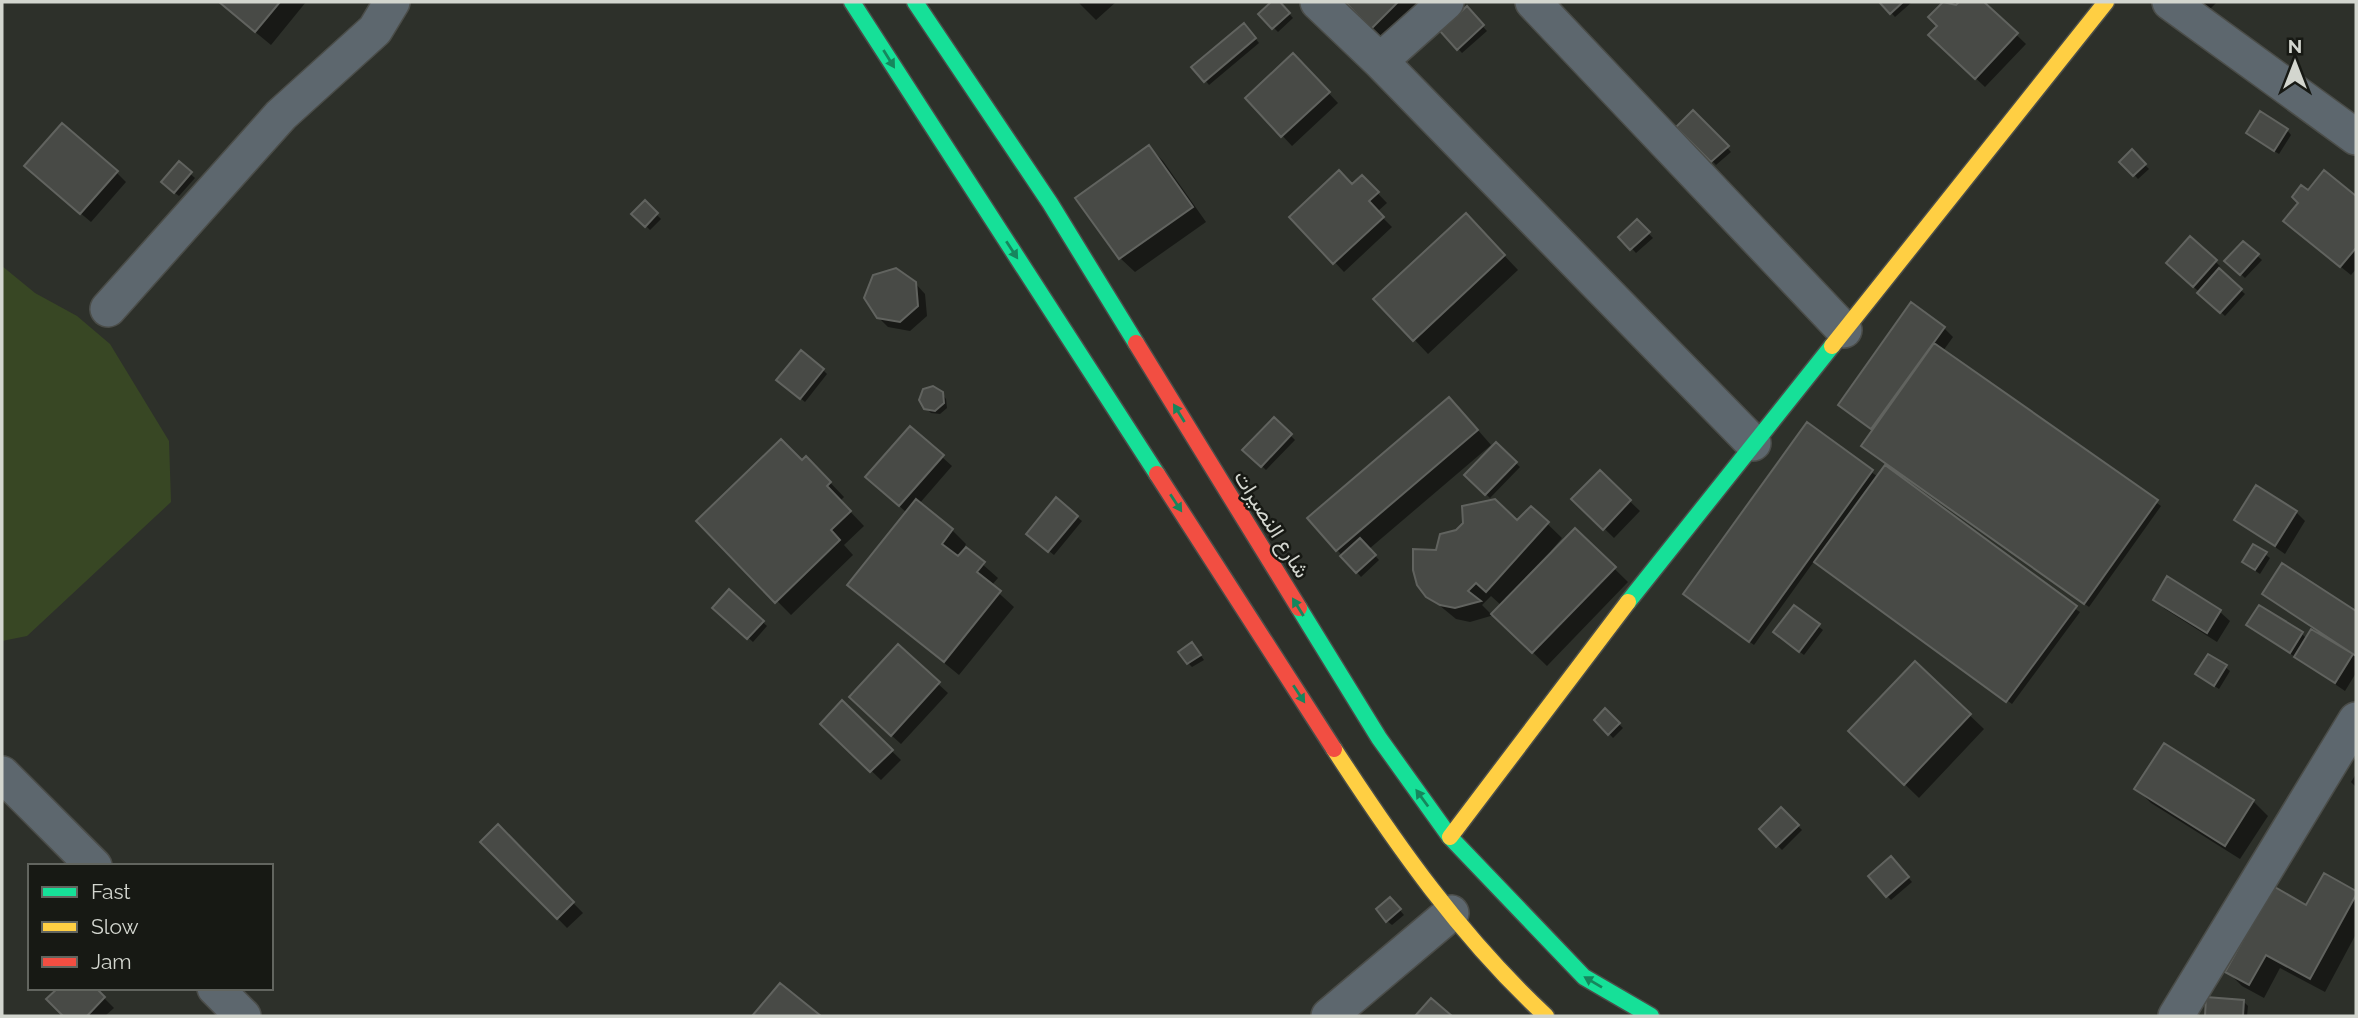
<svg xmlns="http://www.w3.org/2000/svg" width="2358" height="1018" viewBox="0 0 2358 1018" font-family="Raleway,Vazirmatn,sans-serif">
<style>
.green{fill:#384724}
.shadow{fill:#0007;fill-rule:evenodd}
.building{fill:#484a46;stroke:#61635f;stroke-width:2}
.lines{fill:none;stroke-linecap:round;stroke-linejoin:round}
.street-casing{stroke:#4b4d49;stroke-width:38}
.fast-casing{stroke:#4b4d49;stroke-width:19}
.slow-casing{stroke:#4b4d49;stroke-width:19}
.jam-casing{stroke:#4b4d49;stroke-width:19}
.street{stroke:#5d676e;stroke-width:35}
.fast{stroke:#16e098;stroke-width:16}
.slow{stroke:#ffcf43;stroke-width:16}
.jam{stroke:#f24e42;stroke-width:16}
.oneway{fill:#16865d}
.labels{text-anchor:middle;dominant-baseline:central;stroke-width:5;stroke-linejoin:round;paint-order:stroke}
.street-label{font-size:21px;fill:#d3d6cf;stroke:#171914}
</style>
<rect width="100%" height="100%" fill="#2d302a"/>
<path class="green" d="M2,266L35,293L77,316L110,344L169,441L171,502L27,636L2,641Z"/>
<path class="shadow" d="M219,2H306L271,45Z
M1078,2H1116L1096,20Z
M1274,2H1278L1293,18L1278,32L1260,14Z
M1348,2H1426L1387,42Z
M1881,2H1912L1895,17Z
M1945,2L1956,7L1962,2H1982L2026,44L1985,87L1930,35L1939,26L1930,17Z
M2197,2H2217L2207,12Z
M1466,9L1487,31L1462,53L1442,31Z
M1248,29L1259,43L1209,85L1205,80Z
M1293,55L1338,103L1292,146L1247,98Z
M1693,112L1731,152L1716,165L1679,127Z
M2287,130L2291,135L2279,154L2252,137Z
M1149,147L1163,161L1206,222L1135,272L1120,258Z
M2132,152L2149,169L2138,179L2122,162Z
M179,164L195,178L179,196L167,187Z
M116,172L126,182L91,222L36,176Z
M2324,172L2356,198V269L2351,275L2295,230L2308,193Z
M1362,177L1387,203L1377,212L1392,227L1344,272L1292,217L1352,186Z
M645,203L661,219L650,230L634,214Z
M1637,222L1653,238L1636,253L1621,237Z
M1480,230L1518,270L1428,354L1376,299Z
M2190,238L2220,266L2217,269L2245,294L2225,316L2168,263Z
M2243,243L2262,260L2245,278L2227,261Z
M915,283L925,294L927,316L910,331L888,327L878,317Z
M1944,328L1953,337L1943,351L2161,506L2089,607L1867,450L1873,431L1840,405Z
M823,370L827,374L805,402L783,384Z
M942,394L946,399L947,408L940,414L931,413L926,408Z
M1463,413L1491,445L1369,549L1379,560L1361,577L1309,518Z
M1274,419L1295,440L1266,470L1245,450Z
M1808,425L1878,477L2080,612L2012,704L1815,560L1754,645L1690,598Z
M1496,445L1520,467L1490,498L1466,475Z
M942,457L952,466L919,504L952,530L966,544L964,548L998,578L991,586L1014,607L959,675L849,585L907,513L877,486Z
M802,462L820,472L844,497L840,501L864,526L844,545L853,555L791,615L698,521Z
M1600,473L1640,511L1614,538L1574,499Z
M1056,500L1082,521L1054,555L1033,538Z
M1531,508L1562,538L1551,551L1553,553L1575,530L1628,582L1547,666L1494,615L1470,622L1456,619L1428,596L1437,551L1518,522ZM1491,596L1502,606L1492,615L1482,605Z
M2296,512L2305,521L2285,554L2236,520Z
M2254,546L2270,558L2260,574L2248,566Z
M2283,566L2356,613V673L2345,691L2248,625L2302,634L2307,639L2313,629L2264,594Z
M2168,579L2220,612L2230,621L2217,642L2165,609L2155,599Z
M729,592L767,626L753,642L715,608Z
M1794,607L1823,630L1804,655L1779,636Z
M898,647L948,693L901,744L860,707Z
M1196,649L1204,660L1192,667L1188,663Z
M1915,663L1984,729L1919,798L1850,731Z
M2225,667L2230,671L2219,689L2202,678Z
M842,703L901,760L881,780L822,724Z
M1605,711L1623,728L1613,738L1596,720Z
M2164,746L2253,801L2268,816L2240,859L2151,803L2137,789Z
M2356,774V787L2351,782Z
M1781,809L1802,830L1782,850L1761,829Z
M498,827L583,913L567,928L483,842Z
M1891,858L1912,882L1891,900L1887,896Z
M2324,875L2356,893V934L2325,992L2280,968L2264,998L2242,986L2228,972L2307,907Z
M1390,899L1404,915L1392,925L1387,921Z
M94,988L114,1008L105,1016H66L49,999Z
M2208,999L2244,1002L2248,1006L2247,1016H2207Z"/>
<path class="building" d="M219,2H280L255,32Z
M1271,2H1280L1290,13L1272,29L1258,14Z
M1345,2H1398L1371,29Z
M1879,2H1903L1890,14Z
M1943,2L1956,5L1959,2H1984L2018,33L1975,79L1928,35L1937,26L1928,17Z
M1467,6L1484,25L1457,50L1440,31Z
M1244,23L1256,38L1204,82L1191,67Z
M1293,53L1330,92L1281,137L1245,98Z
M1693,110L1729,146L1711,162L1676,127Z
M2260,111L2288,129L2274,151L2246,133Z
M62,123L118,171L80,214L24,166Z
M1149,145L1193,207L1119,259L1075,198Z
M2132,149L2146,164L2133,176L2119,162Z
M179,161L192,172L174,193L161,182Z
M1339,170L1352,184L1362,175L1379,192L1369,201L1384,217L1333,264L1289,217Z
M2324,170L2356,196V248L2340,267L2283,221L2298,203L2292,197L2301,185L2308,190Z
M645,200L658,213L645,227L631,214Z
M1466,213L1505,255L1413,341L1373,299Z
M1637,219L1650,232L1630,250L1618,237Z
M2190,236L2217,260L2193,287L2166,263Z
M2243,241L2259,254L2240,275L2224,261Z
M896,268L916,282L918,306L900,322L877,318L864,298L873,275Z
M2219,268L2242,289L2220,313L2197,293Z
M1911,302L1945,327L1871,429L1838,405Z
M1934,343L2158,500L2084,604L1861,446Z
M801,350L824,369L800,399L776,380Z
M933,386L943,392L944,403L935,411L924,409L919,400L923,389Z
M1449,397L1478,430L1336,551L1307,518Z
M1274,417L1292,434L1261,467L1242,450Z
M1807,422L1873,470L1749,642L1683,594Z
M910,426L944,455L899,506L865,477Z
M781,439L802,460L806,456L831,482L827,486L851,511L831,530L840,540L775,603L696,521Z
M1496,442L1517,462L1485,495L1464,475Z
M1885,465L2077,606L2006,702L1814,562Z
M1600,470L1631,500L1603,530L1571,499Z
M2256,485L2297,511L2275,546L2234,520Z
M1056,497L1078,516L1048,552L1026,534Z
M916,499L953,529L942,544L958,556L966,547L985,562L977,572L1001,591L944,662L847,585Z
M1495,499L1517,520L1531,506L1549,522L1486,592L1476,583L1468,591L1481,601L1455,608L1440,605L1426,597L1417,585L1413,570V549L1436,550L1440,534L1456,530L1463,523L1462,506Z
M1575,528L1616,567L1532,653L1491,614Z
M1360,538L1376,555L1356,573L1340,556Z
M2253,544L2267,552L2255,570L2242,562Z
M2282,563L2356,611V656L2262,594Z
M2167,576L2221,610L2207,633L2153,600Z
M729,589L764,621L747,639L712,608Z
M1794,605L1820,624L1799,652L1773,632Z
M2259,605L2303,632L2290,653L2246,625Z
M2311,629L2353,654L2335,683L2294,657Z
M1192,642L1201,655L1187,664L1178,652Z
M898,644L940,682L891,736L849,697Z
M2208,654L2227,665L2214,686L2195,674Z
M1915,661L1971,714L1904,785L1848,731Z
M842,700L893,750L870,772L820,724Z
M1605,708L1620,723L1608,735L1594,720Z
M2164,743L2254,800L2225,846L2134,789Z
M1781,807L1799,825L1776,847L1759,829Z
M498,824L574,902L557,919L480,842Z
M1891,856L1909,877L1886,897L1868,876Z
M2324,873L2356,891V895L2310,979L2266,955L2249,985L2225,972L2273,886L2306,905Z
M1390,897L1401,909L1386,922L1376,909Z
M780,983L821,1016H752Z
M58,988H96L105,997L87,1016H63L46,999Z
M2206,997L2244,1000L2243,1016H2205Z
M1431,998L1452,1016H1415Z"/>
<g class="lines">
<defs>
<path id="street" d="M1318,2L1380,61L1753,443
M1533,2L1844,330
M2170,2L2356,137
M1380,61L1446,2
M108,309L281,115L375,30L392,2
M2,774L94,866
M215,988L243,1016
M1329,1016L1451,913
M2176,1016L2356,720"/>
<path id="fast" d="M852,2L1157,474
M915,2L1050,203L1136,343
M1628,602L1832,346
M1299,608L1379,738L1450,837L1584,977L1651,1016"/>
<path id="slow" d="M1832,346L2106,2
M1334,749C1397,846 1461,937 1546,1016
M1450,837L1628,602"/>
<path id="jam" d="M1136,343L1299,608
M1157,474L1334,749"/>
</defs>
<use href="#street" class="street-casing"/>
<use href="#fast" class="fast-casing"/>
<use href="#slow" class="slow-casing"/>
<use href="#jam" class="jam-casing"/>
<use href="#street" class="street"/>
<use href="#fast" class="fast"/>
<use href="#slow" class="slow"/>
<use href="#jam" class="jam"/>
</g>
<defs><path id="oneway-solid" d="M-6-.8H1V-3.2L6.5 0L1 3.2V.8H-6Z" transform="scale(1.75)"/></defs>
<g class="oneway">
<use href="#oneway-solid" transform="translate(889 59) rotate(58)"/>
<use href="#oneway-solid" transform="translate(1012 250) rotate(57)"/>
<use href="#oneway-solid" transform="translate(1179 413) rotate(-122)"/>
<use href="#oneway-solid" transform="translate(1176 503) rotate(57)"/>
<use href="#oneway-solid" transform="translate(1298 607) rotate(-122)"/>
<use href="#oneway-solid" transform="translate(1299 694) rotate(57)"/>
<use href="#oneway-solid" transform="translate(1422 798) rotate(-126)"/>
<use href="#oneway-solid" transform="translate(1593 982) rotate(-149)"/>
</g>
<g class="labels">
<g class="street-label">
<text transform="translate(1272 524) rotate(58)">شارع النصيرات</text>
</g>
</g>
<rect width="2358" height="1018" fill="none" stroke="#d3d6cf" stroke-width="7"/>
<rect x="28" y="864" width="245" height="126" fill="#171914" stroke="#62655f" stroke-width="2"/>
<rect x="42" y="887" width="35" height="10" fill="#16e098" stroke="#62655f" stroke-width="2"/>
<text x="91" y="899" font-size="21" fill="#d3d6cf">Fast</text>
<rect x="42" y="922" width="35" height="10" fill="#ffcf43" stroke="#62655f" stroke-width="2"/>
<text x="91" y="934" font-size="21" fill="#d3d6cf">Slow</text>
<rect x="42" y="957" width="35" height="10" fill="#f24e42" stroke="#62655f" stroke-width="2"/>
<text x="91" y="969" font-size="21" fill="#d3d6cf">Jam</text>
<g transform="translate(2295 63)" stroke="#171914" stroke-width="5" paint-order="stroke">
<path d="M0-5L12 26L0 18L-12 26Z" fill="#d3d6cf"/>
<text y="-10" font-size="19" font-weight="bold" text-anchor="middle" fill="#d3d6cf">N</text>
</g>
</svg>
